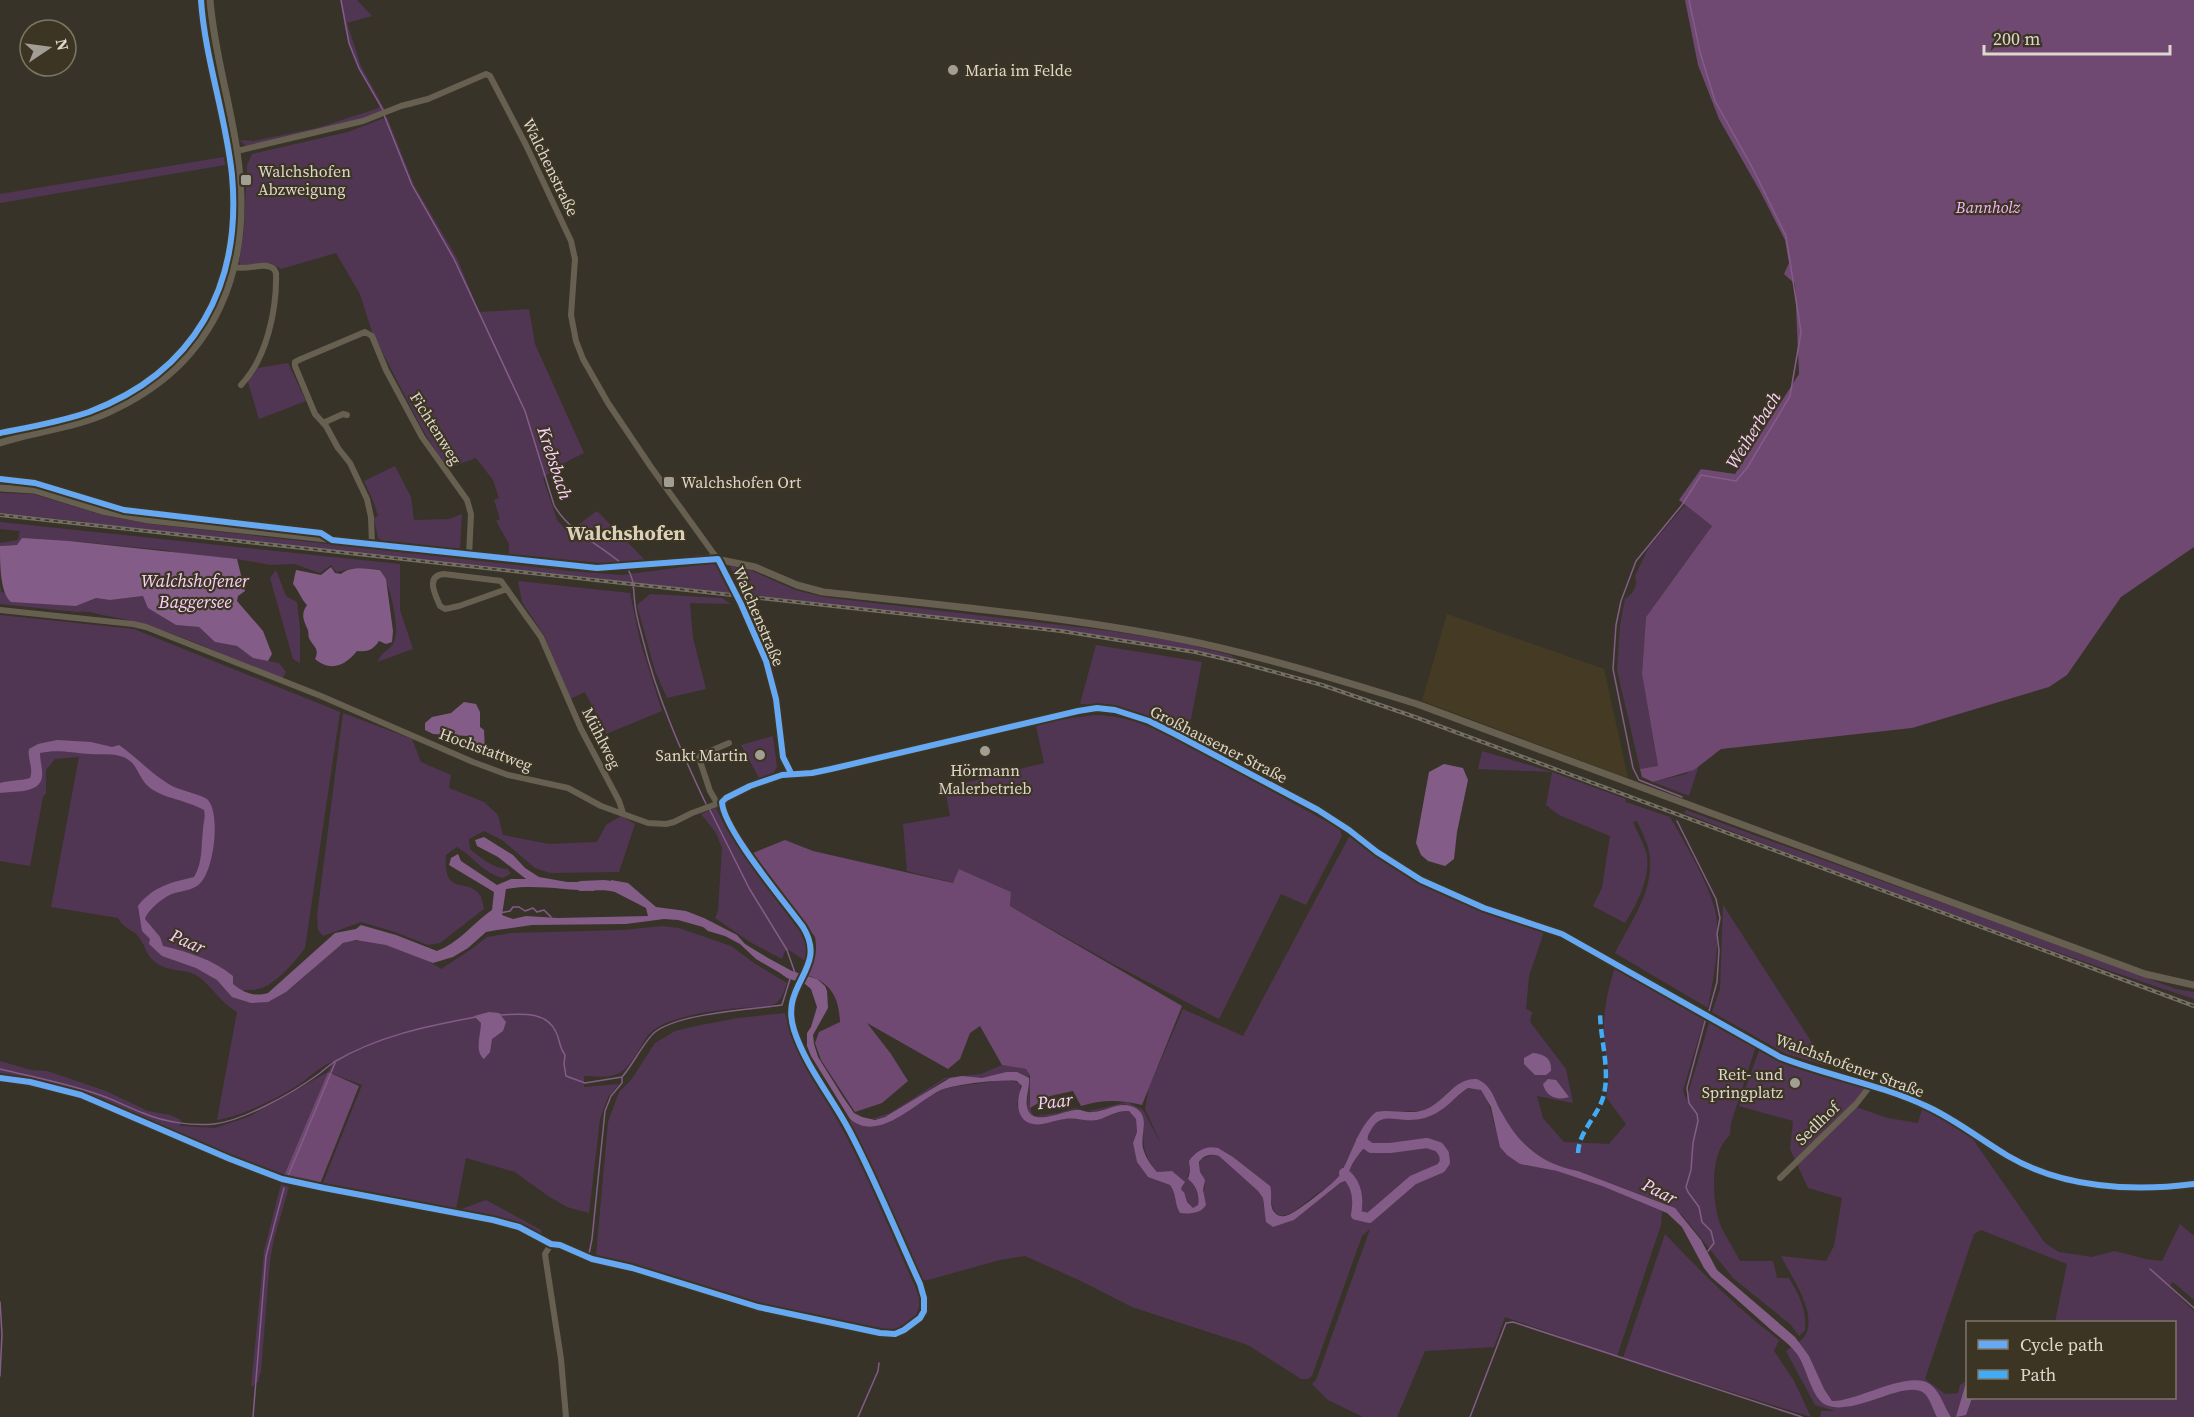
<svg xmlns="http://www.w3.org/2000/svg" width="2194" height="1417" viewBox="0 0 2194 1417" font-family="'Source Serif 4',serif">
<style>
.built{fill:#453b24}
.green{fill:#513653;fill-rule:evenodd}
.forest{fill:#6f4972}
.water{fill:#845c88}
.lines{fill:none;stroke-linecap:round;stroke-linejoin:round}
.stream{stroke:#845c88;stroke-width:1.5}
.river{stroke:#845c88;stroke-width:10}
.minor{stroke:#676051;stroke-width:6}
.tertiary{stroke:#676051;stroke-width:7}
.rail-casing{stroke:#746f65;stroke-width:4}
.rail{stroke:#3d3523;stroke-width:1.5;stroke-dasharray:4.5;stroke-linecap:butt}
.quiet{stroke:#42abf6;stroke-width:4.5;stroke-dasharray:9 4.5;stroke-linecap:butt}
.cycleway-casing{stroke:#3d3523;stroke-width:10}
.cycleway{stroke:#66a8f1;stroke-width:6}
.poi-dot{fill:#a39e93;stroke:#3d3523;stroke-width:2}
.labels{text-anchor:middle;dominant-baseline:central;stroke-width:4.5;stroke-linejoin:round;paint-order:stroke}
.poi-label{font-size:16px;fill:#ddd7cc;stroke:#3d3523;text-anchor:start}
.street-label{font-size:16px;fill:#ddd7cc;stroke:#3d3523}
.park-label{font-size:16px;font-style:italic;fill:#f7b6ff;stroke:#3d3523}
.water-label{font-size:18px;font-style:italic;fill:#fad2fe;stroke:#3d3523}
.quarter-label{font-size:20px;font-weight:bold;fill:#dad0ba;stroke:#3d3523}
</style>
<rect width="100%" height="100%" fill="#373329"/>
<path class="built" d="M1447,614L1604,669L1628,778L1422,701Z"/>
<path class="green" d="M340,0H357L372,16L347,23L361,66L385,110L343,127L246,146L240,140L253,141L317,128L379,108V105L358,69L348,43Z
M387,117L414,185L457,258L479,312L529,309L535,344L584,453L558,466L543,478L557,520L568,532L597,511L645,560L610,564L509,554V544L496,521L500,519L494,500L499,498L493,480L476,458L449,468L437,453L420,425L372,332L360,294L336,253L281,269L270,263L241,265L239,262L244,231L247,165L252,154L348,132Z
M224,157L225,165L0,203V194Z
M288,363L306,401L259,419L248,382L258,368Z
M395,466L411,497L414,520L449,519L462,514L460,549L383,541L378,538L374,518L378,516L374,503L364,481Z
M0,493L33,494L102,515L150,524L570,571L622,575L714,563L720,569L732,593L611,582L87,525L86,522L0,513Z
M1685,505L1712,526L1646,617L1642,674L1658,767L1640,769L1617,670L1620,625L1625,599C1634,593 1638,586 1635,576L1649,547Z
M0,522L400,564V610L413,649L377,662C381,654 388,650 393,644C402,630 389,581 380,569L356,568L336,572L331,565L320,573L294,564L271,565L237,559L180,554L165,550L69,541L0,546V543L18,540L20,531L0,529Z
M730,566L750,570L795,590L823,597L1110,631L1179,642L1230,655L1238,660L1107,636L742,594Z
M276,570L286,596L297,602L300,629V663L293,659L270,578Z
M518,581L630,593L640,641L662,711L606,734L585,692L570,699L544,635L522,602Z
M0,583L1,592L76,606L96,598L110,600L144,596L176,625L199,627L215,642L237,646L253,658L279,663L286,672L282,679C226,657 167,626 108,616C96,614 89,610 77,612L0,604Z
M650,594L722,598L731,604L690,603L693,638L706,689L667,698L655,671L637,605Z
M0,615L134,629L340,712L305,948C296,960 275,986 258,989C254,990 248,990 244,990L240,999C276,1014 304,974 329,954C334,950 339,945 344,943C367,933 422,954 441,969L473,948L487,937L511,933L623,930L662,926L679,928L731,946L754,963L787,983C785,989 782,999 776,1003C766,1009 751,1007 739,1008C717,1010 667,1016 650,1033C646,1037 643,1043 640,1048C623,1077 617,1078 584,1076V1087L619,1084L608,1097L600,1119L589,1213L567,1207L548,1196L515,1172L466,1158L456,1209L322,1185L362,1085L328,1072L283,1178L94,1097L58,1086L0,1076V1061L31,1070L47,1071L106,1091L148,1111L170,1115L181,1120L180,1126L215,1128L248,1117L328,1072L333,1061C319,1067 308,1079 295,1087C271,1101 244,1115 217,1120L237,1012C220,1003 212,985 196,975C187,970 174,971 164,967C144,958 149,950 138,936C131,928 125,930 118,918L51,907L79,757L55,759L46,770V793L43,797L30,866L0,861Z
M1096,645L1202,662L1188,734L1132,712L1096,705L1080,704Z
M343,713L412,739L421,762L451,775L449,788L484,802L498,815L503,835L549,844L597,842L606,825L621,816L635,824L619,872L550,873L535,868L502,840L484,831L469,839L470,849C481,858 492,868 507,869L511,873L503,878C483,873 474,857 457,847L446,855C443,898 467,877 480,895C482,898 483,905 484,909L440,943L428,945L395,932L361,922L323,936L318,930L317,916Z
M1094,715C1123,715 1147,725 1174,737L1340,829L1342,836L1306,905L1281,894L1219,1019L1115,965L1010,906L1011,892L959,869L954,883L907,871L903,824L950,816L945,788L1044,763L1036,726L1058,720Z
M773,736L777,767L771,776L759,778L741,745Z
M1482,751L1552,772L1626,799L1625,807L1626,802L1670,817C1685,843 1708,882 1715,910C1722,939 1713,979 1708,1008L1615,953C1629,924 1652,895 1650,861C1650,847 1643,834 1637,821L1633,822C1637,832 1643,842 1646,852C1652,875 1637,904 1625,923L1593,906L1602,888L1610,836L1559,815L1546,805L1552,772L1478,769Z
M1699,765L1689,796L1653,782L1686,774Z
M716,808L726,828L761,880L806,939L808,951L805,961L789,950L785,951L782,959L750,942L715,918L718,911L722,848L716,833L701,814Z
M1686,810C1849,870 2013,927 2176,989L2194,992V999C2022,942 1853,878 1684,813Z
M1349,837H1352C1414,888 1469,906 1545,929L1529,976L1526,1009L1532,1012L1530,1022L1566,1069L1573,1103L1537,1096L1543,1118L1564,1142L1609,1144L1626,1124L1606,1097C1612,1076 1605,1057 1604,1036C1603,1012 1608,989 1615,967L1705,1017L1683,1090L1686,1100L1710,1020L1756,1046L1731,1123L1730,1135C1709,1153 1712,1200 1720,1224C1725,1236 1734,1249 1740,1261H1773L1777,1278H1789C1799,1295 1807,1310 1805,1330L1799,1336L1791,1325L1733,1278L1682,1215L1666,1204L1578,1171C1543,1165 1518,1144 1502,1113C1494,1100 1493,1086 1477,1079L1449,1091L1436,1105L1422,1111L1376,1112C1370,1119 1364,1126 1360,1134C1352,1147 1347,1163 1339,1176C1333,1184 1322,1190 1314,1196C1289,1216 1272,1232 1269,1186L1233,1157L1214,1147L1198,1151L1189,1167L1190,1171L1187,1176C1194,1185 1200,1194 1198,1205L1193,1208C1187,1204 1183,1194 1180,1187L1184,1182L1172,1171L1157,1172C1144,1156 1142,1147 1144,1127L1125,1104L1094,1112L1076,1109L1052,1116L1034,1117L1030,1115L1027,1108L1029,1086L1006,1072C998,1073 991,1077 983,1078C969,1079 954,1074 941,1082C926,1092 889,1122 871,1119L890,1113L945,1078L981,1074L1002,1065L1026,1069C1035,1083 1024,1103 1034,1116L1058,1113L1075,1108L1087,1111L1098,1109L1127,1102L1143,1110L1162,1146L1145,1109L1149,1087L1183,1009L1243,1036Z
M1723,905L1827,1066L1786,1054L1712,1012L1720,989Z
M785,1013C797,1063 824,1093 846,1136C874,1189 896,1245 921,1300C918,1309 916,1322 906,1326C868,1343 719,1291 675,1278C649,1270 622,1263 596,1256L608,1122L619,1092L631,1080L655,1043L675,1031L696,1026L738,1018Z
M1760,1048L1865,1085L1864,1092L1856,1107L1888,1118L1918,1123L1923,1106L1954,1123L1970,1135L2045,1243L2059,1252L2092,1257L2114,1251L2146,1259L2162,1261L2180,1224L2194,1236V1300L2173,1282L2169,1287L2194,1311V1417H1820L1821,1411H1835L1815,1405L1786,1351C1793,1346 1804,1340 1807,1332C1815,1309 1791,1276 1781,1256L1826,1261L1834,1246L1842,1198L1808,1188L1790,1149L1793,1121L1739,1106ZM1981,1230L2067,1264L2055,1322H2174V1398H1968L1967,1380L1960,1385L1958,1393L1945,1394L1925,1379L1974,1234Z
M999,1080H1008L1021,1083L1017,1105L1038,1124L1067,1118L1097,1120L1123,1111H1129L1136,1119L1137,1132L1133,1143L1137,1162L1148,1177L1170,1185C1177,1194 1174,1204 1180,1213L1197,1212L1205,1186L1200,1172V1160L1213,1154L1219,1156L1258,1191L1263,1198V1205L1273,1227L1294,1220L1340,1183L1347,1180L1349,1171L1361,1150L1365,1147L1372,1127L1377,1121L1386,1117L1403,1120L1453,1100L1468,1088L1481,1090C1493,1108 1490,1114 1497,1131C1501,1142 1512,1154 1519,1164L1557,1171L1602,1186L1662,1211L1661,1225L1617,1356L1505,1317L1494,1347L1425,1351L1397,1417H1363L1328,1400L1312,1384L1316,1380L1370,1229L1362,1236L1312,1376L1308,1379H1301L1248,1345L1132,1307L1081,1281L1025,1256L1000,1260L928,1280H920L848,1121L851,1120C878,1144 921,1095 948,1088C964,1084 982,1084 999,1080Z
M281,1184L289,1187L274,1239L270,1261L261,1371L258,1382L251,1387L264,1251Z
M486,1200L541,1230L542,1235L496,1217L459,1210Z
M1665,1234C1701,1272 1737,1308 1779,1340L1774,1351L1794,1381L1811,1417L1623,1358Z"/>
<path class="forest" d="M1685,0H2194V547L2121,597L2067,675L2049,687L1912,728L1721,749L1694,770L1653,782L1642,777L1640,769L1658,766L1642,674L1646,617L1712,526L1679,500L1701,469L1735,474L1799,374L1795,284L1784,274L1789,263L1785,240L1761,193L1719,119L1698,65Z
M785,840L813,851L953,883L959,869L1011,892L1010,906L1182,1006L1142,1105C1120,1100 1103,1099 1081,1106L1073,1091L1050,1096L1030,1108V1076L1026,1069L1002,1065L980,1026L970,1033L960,1059L948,1069L867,1023L891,1054L908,1081L882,1103L855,1112L821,1060L815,1043L819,1032L840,1022C839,997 831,983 807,975C814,961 818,953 815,937L753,853Z
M328,1072L359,1086L320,1184L283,1178Z"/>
<path class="water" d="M22,538L69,541L237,559L245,591L238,596L237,601L263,631L272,654L268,661L253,658L237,646L215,642L199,627L176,625L148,608L143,596L110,600L96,598L76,606L11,602C0,593 0,564 0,546L17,545Z
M331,567L335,573L341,574C351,565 368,569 380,570L386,579L393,631L392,642L386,644L379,641C373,650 368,652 357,651C345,666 331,672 315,659C320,648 313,647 309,638C308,635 309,631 307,628C303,619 301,614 307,605C301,599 299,591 293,584L296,570L321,575Z
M464,702L476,704L480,712V727L484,730L485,751H477L468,736L433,734L425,730V723L432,717L451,713Z
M57,740L91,742L112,747L119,745C138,758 153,776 174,787C181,790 205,796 208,800C221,814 214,876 197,886C191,890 182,891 175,893C166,895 148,909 145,919L160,937L163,946C188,952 212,959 233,976V984C244,993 254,997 268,993L335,933L356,929L361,925L396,935L437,951C459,943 473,923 492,910L494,892L449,865L451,858L458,854L461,861L497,885L511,879H526L498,857L477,846L475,840L484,837L513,855L525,868L539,877L567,882H593L594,891C564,890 535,884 506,889L502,915L513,919L526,916L558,918L648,916L646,908L611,890V880L628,883L656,907L686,911L704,918L737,935L745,944L768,958L792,971L817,979L825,986L827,991L828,1008L813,1035L814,1044L818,1057L843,1097L854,1113L862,1117L875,1120L885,1117L950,1078L962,1076L982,1078L1006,1072H1017L1029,1078C1030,1088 1024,1101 1028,1110C1034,1126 1063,1111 1075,1110C1081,1109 1086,1113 1093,1112C1109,1111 1121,1099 1137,1109C1150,1118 1140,1135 1143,1148C1145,1157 1151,1165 1157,1172L1172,1171L1185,1182L1181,1188L1182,1191L1184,1192L1187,1202L1193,1208L1198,1205C1200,1196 1196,1185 1188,1179L1190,1171L1189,1161C1196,1151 1206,1145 1218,1148L1233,1157L1270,1186C1273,1195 1268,1205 1275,1213C1279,1217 1283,1217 1288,1215C1297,1212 1334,1183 1339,1176C1352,1155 1357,1128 1376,1112C1391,1109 1409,1115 1424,1110C1445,1103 1453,1078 1477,1079C1493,1086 1494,1100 1502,1113C1518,1144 1543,1165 1578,1171L1675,1208L1701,1240L1717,1270L1795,1337L1809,1356L1824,1389L1832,1401C1857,1402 1910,1368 1931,1385C1941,1393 1944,1407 1951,1417H1937C1933,1410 1930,1398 1924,1393C1904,1379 1855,1417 1826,1405C1811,1398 1807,1367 1797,1354C1790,1344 1779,1337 1770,1329C1750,1311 1731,1294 1711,1277L1704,1268L1682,1227L1667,1213L1602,1186L1557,1171L1520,1164L1507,1155L1500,1147L1491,1107L1481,1090L1468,1088C1454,1097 1446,1110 1430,1116C1423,1119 1415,1120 1408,1120C1393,1120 1380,1113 1371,1130C1368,1135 1367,1138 1368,1143C1359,1154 1349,1165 1347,1180L1340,1183L1294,1220L1273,1227L1266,1222L1263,1198L1258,1191L1219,1156C1212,1153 1203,1155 1199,1162L1200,1172L1205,1180L1203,1190L1206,1205C1200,1214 1190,1214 1180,1213C1174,1204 1177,1194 1170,1185L1148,1177L1137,1162L1133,1143L1137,1132L1136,1119L1129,1111C1117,1110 1108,1117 1097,1120C1087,1122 1075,1117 1065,1119C1055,1120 1042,1126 1033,1124C1015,1121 1016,1098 1022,1086L1017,1081C1002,1079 953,1084 939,1091C914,1104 877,1143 850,1119L811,1056L807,1046V1033L811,1027L817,1007L811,989L805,984L787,978L780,973L756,959L740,944L725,936L708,931L703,927L678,920L664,919L626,924L532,925L497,930L486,932L468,948L453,957L433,963L386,945L356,940L343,943L286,992L268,1002L251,1003L232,997L217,980L196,968L162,956L149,944L150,939L142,931L138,906C152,887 172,882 194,877C203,863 201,845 203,830C203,822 206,818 204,810C187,800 164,799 149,787C140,780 138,767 130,761C119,752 103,755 90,754C71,753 59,749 40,753C40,761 43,770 42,777C40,794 12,791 0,793V783C10,780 20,781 30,778C34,768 27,759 29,749L38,744Z
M1444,764L1463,768L1468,780L1457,832L1454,859L1445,866L1428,861L1421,855L1416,843L1429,772Z
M489,1012L499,1013L506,1022L503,1031L492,1039L490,1052L484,1059C474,1051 481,1034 481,1023L474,1016Z
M1533,1053C1545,1054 1552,1059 1551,1071L1546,1075H1535L1524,1064V1058Z
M1548,1079L1556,1080L1569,1097C1558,1101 1546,1097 1543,1084Z
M1967,1383L1968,1398H1972L1966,1415L1956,1417L1965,1386Z"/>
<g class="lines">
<path class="stream" d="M341,0L349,43L359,68L383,110
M384,115L412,185L454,259L525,411L554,505C569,532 598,543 621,563
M627,568C635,579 633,591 635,604C636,616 640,628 643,640C657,697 681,751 706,804
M1682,797L1639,780L1633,768L1613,669L1616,625L1621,601L1636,561L1682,505L1701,475L1736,481L1747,468L1790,396L1801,332L1786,236L1752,167L1715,101L1700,52L1689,0
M709,808L749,888L787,950L795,973
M1677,821L1716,899L1720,918L1717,934L1719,950L1717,982L1709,1011
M500,913L510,911L513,907H519L525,911L533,908L537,912L544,910L551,917
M499,1015C519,1014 546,1010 556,1032C560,1040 559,1047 565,1055L564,1064L566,1076L585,1083L622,1077C633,1065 644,1041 655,1032C680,1013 750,1010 782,1005L790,979
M1705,1021L1687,1088L1689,1103L1697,1114L1698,1121L1693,1143L1691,1170L1686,1187L1688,1192L1699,1207L1702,1222L1711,1231L1714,1243L1708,1251
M0,1069C33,1077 65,1083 97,1094C113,1099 127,1107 143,1113C164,1122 191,1126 214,1124C243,1121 292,1093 316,1076C322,1072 328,1066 334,1062C378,1036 427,1026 476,1017
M288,1176L335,1063
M589,1254L592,1239L605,1111L611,1096L622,1083V1077
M2150,1269L2194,1308
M0,1302L2,1334L0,1376
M253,1417L266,1256L284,1188
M858,1417L878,1371L879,1363
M1470,1417L1506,1323L1513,1322L1802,1417"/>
<path class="river" d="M581,886L604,885L624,888
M1344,1173C1357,1183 1359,1199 1356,1215L1369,1218L1413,1180L1441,1168L1445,1162L1444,1154L1439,1147L1427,1143L1390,1148H1371L1361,1141"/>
<path class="minor" d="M237,151L363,121L401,106L428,99L486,74L490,76L526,145L571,241L575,259L571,315L576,341L583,359L608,403L651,467L724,568L766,661L776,699L783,757L791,773
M234,267C247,271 264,261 274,269L276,273C277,309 267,358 241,385
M323,423L343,414L347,415
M372,545L371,517L367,499L350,463L338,448L326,426L315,414L295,366V362L301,359L365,332L372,336L386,370L422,437L467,500L471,514L469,556
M507,589L459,606L445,609L440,606C435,594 425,576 444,574L501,581L541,637L581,729L619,801L623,813
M0,610L133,624L146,627L321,696L473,762L508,775L568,788L601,806L648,823L666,824L674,822L692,813L722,802L726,798L772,778L791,773H812L831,769L1078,711L1097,708L1115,710L1149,721L1175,734L1318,810L1349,830L1377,852L1421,880L1484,908L1562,934L1780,1057C1828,1076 1879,1084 1926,1106C1955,1119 1981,1140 2008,1156C2063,1188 2132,1192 2194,1184
M717,803L710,791L699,758L701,755L729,743
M0,1078L30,1082L81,1095L230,1159L282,1179L324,1188L493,1220L519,1227L551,1244L560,1245L592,1259L632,1268L758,1307L880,1333C915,1334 930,1317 920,1284C896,1232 875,1179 849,1130C831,1096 806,1067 794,1030C779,983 829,969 803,927C785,902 723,829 722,802
M1780,1178L1856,1104L1871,1085
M551,1244L545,1254L546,1261L561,1359L566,1417"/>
<path class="tertiary" d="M0,443C36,431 75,428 109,412C218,363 254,266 237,152C230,101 214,52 210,0
M0,488L34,490L102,511L149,520L597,568L711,558L755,567L797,585L823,592C942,605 1062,616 1180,639C1260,655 1339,680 1417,704L2145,974L2194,985"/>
<defs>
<path id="rail" d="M0,515L1061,631L1195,652L1238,662L1322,685L1415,717L2194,1006"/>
</defs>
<use href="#rail" class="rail-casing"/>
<use href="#rail" class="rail"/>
<path class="quiet" d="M1578,1153C1579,1130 1599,1116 1604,1094C1610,1068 1600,1038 1600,1011"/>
<defs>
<path id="cycleway" d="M0,433C30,427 60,422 89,412C195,372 242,286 232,175C226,116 205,59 201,0
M0,479L35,483L124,510L321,533L332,540L597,568L718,559L741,604L766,661L776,699L783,757L791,773
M0,1078L30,1082L81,1095L230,1159L282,1179L324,1188L493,1220L519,1227L551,1244L560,1245L592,1259L632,1268L758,1307L880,1333L895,1334L904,1330L920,1318L924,1311V1298L920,1284C896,1232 875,1179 849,1130C831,1096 806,1067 794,1030C779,983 829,969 803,927C785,902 723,829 722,802L726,798L750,786L782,775L812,773L831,769L1078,711L1097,708L1115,710L1149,721L1175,734L1318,810L1349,830L1377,852L1421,880L1484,908L1562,934L1780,1057C1828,1076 1879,1084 1926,1106C1955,1119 1981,1140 2008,1156C2063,1188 2132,1192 2194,1184"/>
</defs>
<use href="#cycleway" class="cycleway-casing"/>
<use href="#cycleway" class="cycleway"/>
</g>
<g class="poi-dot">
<circle cx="953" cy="70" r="6"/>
<rect x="240" y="174" width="12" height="12" rx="3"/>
<rect x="663" y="476" width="12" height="12" rx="3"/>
<circle cx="985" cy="751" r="6"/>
<circle cx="760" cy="755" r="6"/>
<circle cx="1795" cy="1083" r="6"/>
</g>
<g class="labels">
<g class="poi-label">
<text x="965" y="70">Maria im Felde</text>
<text x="258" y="171">Walchshofen<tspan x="258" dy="18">Abzweigung</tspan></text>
<text x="681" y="482">Walchshofen Ort</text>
<text x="748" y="755" text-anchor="end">Sankt Martin</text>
<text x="985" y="770" text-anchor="middle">Hörmann<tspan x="985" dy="18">Malerbetrieb</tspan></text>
<text x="1783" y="1074" text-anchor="end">Reit- und<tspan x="1783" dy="18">Springplatz</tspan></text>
</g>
<g class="street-label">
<text transform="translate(551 167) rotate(64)">Walchenstraße</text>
<text transform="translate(436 428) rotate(58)">Fichtenweg</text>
<text transform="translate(759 616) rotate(67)">Walchenstraße</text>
<text transform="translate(602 738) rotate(63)">Mühlweg</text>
<text transform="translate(1219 744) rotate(27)">Großhausener Straße</text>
<text transform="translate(486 749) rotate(20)">Hochstattweg</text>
<text transform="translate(1850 1065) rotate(20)">Walchshofener Straße</text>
<text transform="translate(1817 1123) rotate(-44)">Sedlhof</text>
</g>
<g class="park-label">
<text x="1988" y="207">Bannholz</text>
</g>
<g class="water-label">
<text transform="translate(1753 430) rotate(-58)">Weiherbach</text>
<text transform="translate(555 463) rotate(72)">Krebsbach</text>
<text x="195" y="580">Walchshofener<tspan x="195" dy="21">Baggersee</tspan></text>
<text transform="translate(188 941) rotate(24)">Paar</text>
<text transform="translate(1055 1101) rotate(-6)">Paar</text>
<text transform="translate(1660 1191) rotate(27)">Paar</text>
</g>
<g class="quarter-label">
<text x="626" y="533">Walchshofen</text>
</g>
</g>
<rect x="1966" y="1321" width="210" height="78" fill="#3d3523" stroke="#7d7667" stroke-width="1.5"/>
<rect x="1978" y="1340" width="30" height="9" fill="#66a8f1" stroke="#7d7667" stroke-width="1.5"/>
<text x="2020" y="1351" font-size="18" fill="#ddd7cc">Cycle path</text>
<rect x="1978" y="1370" width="30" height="9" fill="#42abf6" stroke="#7d7667" stroke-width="1.5"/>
<text x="2020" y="1381" font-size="18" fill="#ddd7cc">Path</text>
<g transform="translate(48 48) rotate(77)"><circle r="28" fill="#3d3523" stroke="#7d7667" stroke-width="1.5"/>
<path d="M0-4.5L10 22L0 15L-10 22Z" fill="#a39e93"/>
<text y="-9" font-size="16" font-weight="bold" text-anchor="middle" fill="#ddd7cc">N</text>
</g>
<path d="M1984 45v9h186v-9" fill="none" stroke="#ddd7cc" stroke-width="3"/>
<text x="1993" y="45" font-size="18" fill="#ddd7cc" stroke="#3d3523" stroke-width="4.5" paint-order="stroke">200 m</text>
</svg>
